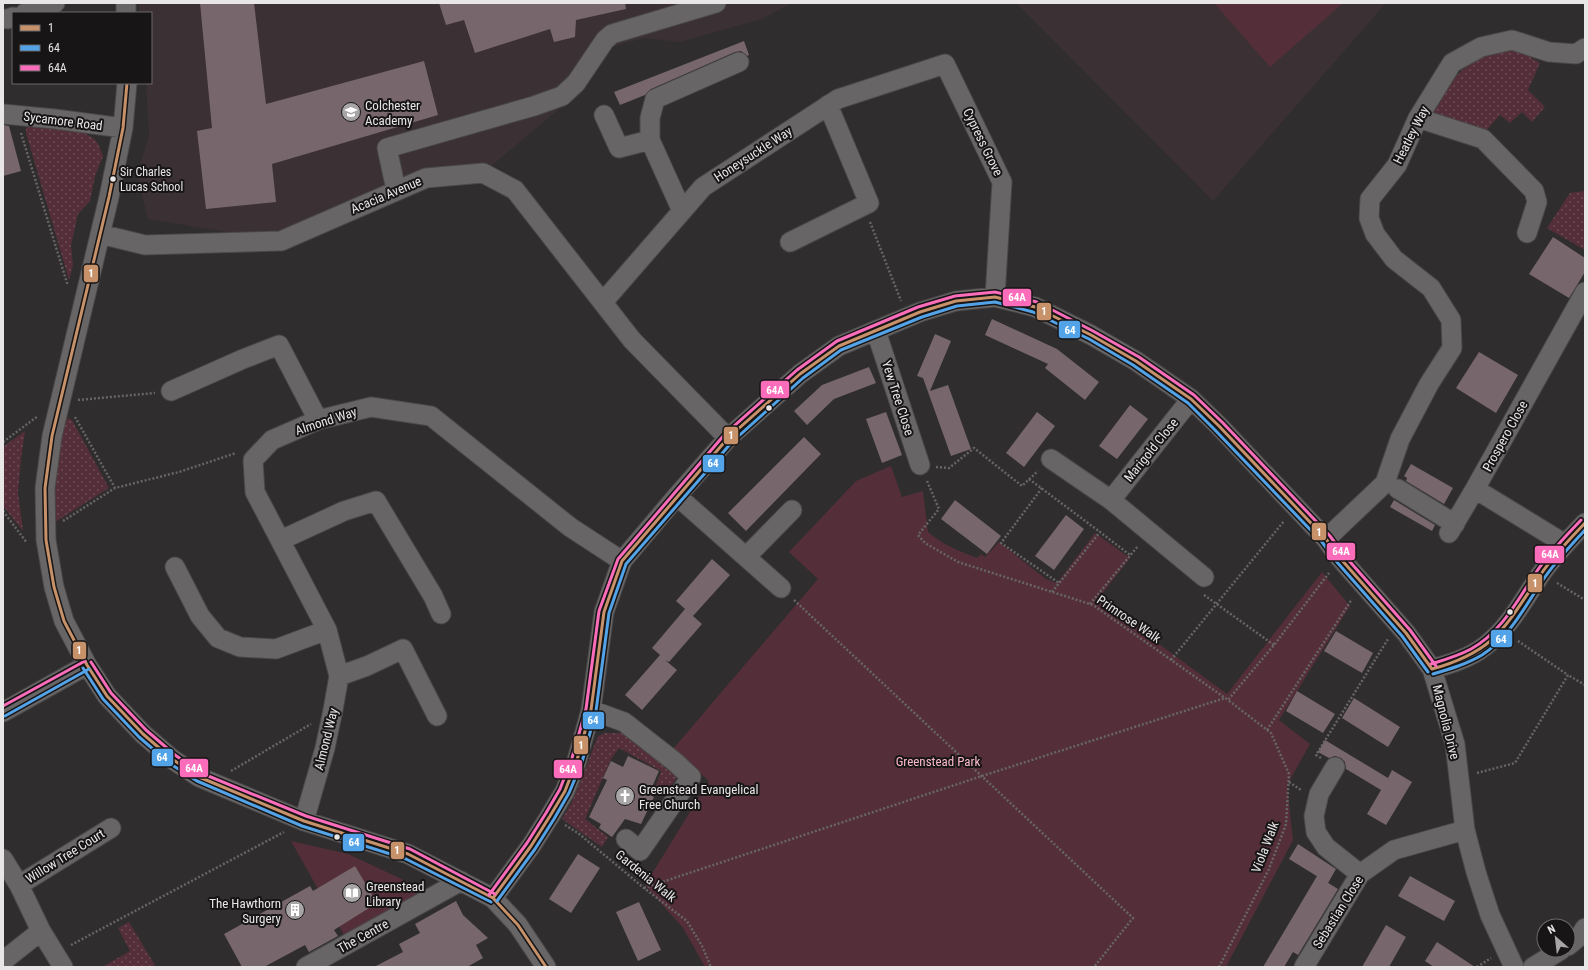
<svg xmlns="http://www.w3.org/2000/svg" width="1588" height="970" viewBox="0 0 1588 970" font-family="'Roboto Condensed',sans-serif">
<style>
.built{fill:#3b3033}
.grass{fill:url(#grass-dots)}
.park{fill:#542f3a}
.building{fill:#77676c}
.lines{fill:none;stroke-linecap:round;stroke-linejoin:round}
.minor-casing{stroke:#4a4849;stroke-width:21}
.path{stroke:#676566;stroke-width:2.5;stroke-dasharray:2 2;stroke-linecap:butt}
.minor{stroke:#676566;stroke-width:19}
.bus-1-casing{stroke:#171515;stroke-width:6}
.bus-2-casing{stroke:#171515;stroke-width:6}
.bus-3-casing{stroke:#171515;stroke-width:6}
.bus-1{stroke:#c7916a;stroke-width:3}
.bus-2{stroke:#53a3e8;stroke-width:3}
.bus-3{stroke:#fb6dba;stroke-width:3}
.bus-dot{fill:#e9e6e7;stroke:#171515;stroke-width:1.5}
.labels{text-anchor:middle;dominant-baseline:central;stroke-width:4;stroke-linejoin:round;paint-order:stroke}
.bus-label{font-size:12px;fill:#e9e6e7;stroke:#171515;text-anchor:start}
.poi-label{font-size:13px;fill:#e9e6e7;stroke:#171515;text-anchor:start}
.street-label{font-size:13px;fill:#e9e6e7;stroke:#171515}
.park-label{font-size:13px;fill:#fcbacc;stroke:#171515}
.line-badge{stroke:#171515;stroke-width:1.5}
.badge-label{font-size:11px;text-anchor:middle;font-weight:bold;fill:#fff}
</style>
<defs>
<pattern id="grass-dots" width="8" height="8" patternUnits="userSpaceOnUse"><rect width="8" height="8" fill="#542f3a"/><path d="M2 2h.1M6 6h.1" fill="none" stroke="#6d4d56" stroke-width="1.8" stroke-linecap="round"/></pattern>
</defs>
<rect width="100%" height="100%" fill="#2f2d2e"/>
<path class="built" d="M138,3H792L762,19L680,42L644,38L609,48L583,89L483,173L426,178L281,241L148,219L137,175L149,135L146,83H151V13H139Z
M1016,3H1386L1213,201Z"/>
<path class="grass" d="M1504,50L1520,51L1540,63L1528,90L1545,107L1532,122L1522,112L1510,123L1500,115L1482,135L1431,114C1452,78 1462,61 1504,50Z
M31,125C50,127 87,126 98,144C100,148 101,152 103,156L95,176L90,201L78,214L71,245L73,265L69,280L26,133V128Z
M1585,191V250L1547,228L1570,193Z
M67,418L72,420L109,488L52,524L55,455Z
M25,431L21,459L18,492L23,531L3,506V447Z
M605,733H624L680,771L667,794L655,788L661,771L619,748L611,759L585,819L608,837L602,847L562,819L572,802L598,736Z
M129,922L156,967H102L130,951L118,928Z"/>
<path class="park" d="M1214,3H1343L1270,67Z
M891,466L902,497L923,491L928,532C943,545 959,551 977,558L981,554L985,557L999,542L1046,579L1057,583L1095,533L1130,558L1098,599L1227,694L1322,572L1350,606L1279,720L1310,744L1287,785L1293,840L1226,967H705L683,928L645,885L709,781L673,749L818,579L789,552L856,481Z
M291,841L348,854L425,890L344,935Z"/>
<path class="building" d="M200,3H254L266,104L424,61L438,115L272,164L276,202L206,209L197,131L212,128Z
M439,3H625L626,9L576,20L575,37L554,42L550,29L475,53L464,20L446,25Z
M744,41L749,55L747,56L741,51L735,52L651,89L645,95L620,105L614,92Z
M3,125L9,126L21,171L3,176Z
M1553,237L1585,258V272L1569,298L1529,274Z
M992,319L1057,349L1099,382L1085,400L1045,368L1048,364L985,335Z
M935,334L951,341L930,391L948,385L971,449L951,456L923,378L917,376Z
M1479,352L1518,375L1496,413L1456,388Z
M869,367L876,383L834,399L807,425L794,411L822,385Z
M1130,405L1148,419L1117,459L1099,446Z
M886,412L902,455L882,463L866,419Z
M1037,412L1055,426L1024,467L1006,453Z
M804,437L821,454L746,531L728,513Z
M1411,464L1453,488L1444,504L1406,481L1407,478L1404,476Z
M955,500L1001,536L987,554L941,519Z
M1394,500L1435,525L1432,531L1390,507Z
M1066,515L1084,529L1054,570L1035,556Z
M712,559L730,575L693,616L676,601Z
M685,609L702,624L669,662L665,660L677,670L642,710L625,695L660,655L652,648Z
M1336,631L1373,653L1362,673L1324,651Z
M1297,691L1335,714L1323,733L1286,711Z
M1354,698L1400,727L1388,747L1342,718Z
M1325,740L1388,778L1392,770L1412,782L1386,825L1367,814L1381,790L1346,769L1345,762L1341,758L1335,756L1329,758L1318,752Z
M628,756L659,771L649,794L654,797L641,824L625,819L612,837L599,828L601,824L589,817L607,780L603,778L611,761L623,767Z
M1298,844L1336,869L1328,883L1289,859Z
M578,854L600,868L571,913L549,899Z
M355,866L377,903L334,930L338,936L309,952L305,945L264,967H242L224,934L310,886L313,891Z
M1317,876L1338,889L1298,955L1293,952L1284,967H1263Z
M1410,876L1455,901L1444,921L1398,896Z
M456,901L463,915L488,938L476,945L483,958L467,967H374L403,952L399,944L420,933L415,924Z
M639,902L661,950L638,961L616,912Z
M1386,925L1406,937L1389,967H1362Z
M1437,942L1475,967H1434L1425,961Z"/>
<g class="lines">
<defs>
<path id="minor" d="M126,3V13
M25,13L55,3
M7,19L13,17
M127,83L123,128L109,197L52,436L45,488L46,540L54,587L64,621L87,665L107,696L143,734L172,759L199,777L304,821L408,854L493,898L518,925L546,967
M3,114L55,119L123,128
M604,115L619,148L650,140
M1418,118L1483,139L1534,191L1537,202L1527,233
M396,190L387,148L534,106L562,96L576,83L605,40L612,34L716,3
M682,211L650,140V118L655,99L739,62
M100,234L145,245L281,241L426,178L483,173L515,190L632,340L728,438
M790,242L869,203L828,105
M603,302L703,187L838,99L945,64L1002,182L995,297
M876,331L920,465
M171,391L243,359L279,345L318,420
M1051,459L1111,500L1204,577
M1398,489L1455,524
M677,496L781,588
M1111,500L1191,399
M1449,533L1475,489
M1326,539L1385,483L1400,439L1429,384L1452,348L1451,320L1431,288L1394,259L1375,234L1369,218L1370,199L1397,165L1418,118L1452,63L1481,47L1512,40L1549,52L1576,54L1585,48
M281,540L344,511L376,501L433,596L441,614
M1565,544L1475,489L1585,292
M746,557L792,510
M175,567L200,616L218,638L240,647L276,649L327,630
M1432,669C1450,664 1470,658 1485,646C1510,627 1524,599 1541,574C1554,555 1570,539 1585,523
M339,676L367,666L403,649L437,716
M591,710L624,722L675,762L691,777L640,851L626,839
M3,712L87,665
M1335,767L1319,794L1314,816L1316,832L1326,847L1360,874
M304,821L325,748L333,710L339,676L327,630L255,492L253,460L272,440L318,420L371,407L431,416L570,527L622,561
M3,859L19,885L41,931L3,961
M19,885L111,828
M493,898L531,846L550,816L565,791L577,760L591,710L604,612L622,561L677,496L728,438L800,374L839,346L920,312L956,301L995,297L1035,307L1091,335L1136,361L1191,399L1219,426L1326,539L1340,558L1406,633L1432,669L1455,744L1465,830L1476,872L1490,915L1514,967
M41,931L63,967
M1568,946L1580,936L1585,928
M306,967L461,881
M1304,967L1360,874L1394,850L1465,830
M1533,967L1561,950"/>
</defs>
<use href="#minor" class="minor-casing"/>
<path class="path" d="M21,133L67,283L69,284
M870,222L901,301
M78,400L155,393
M75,417L115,488L179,472L236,453
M3,442L38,416
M936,467L949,468L974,448L1022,486L1038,471
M1029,479L1100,532
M927,481L939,509L918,535L925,543L958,562L1093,605L1228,700L1274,645L1329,573
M1042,488L1001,543L1059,583
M3,511L27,543
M63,521L115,488
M1557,583L1585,600
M1052,592L1100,532L1130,555
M1204,595L1274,645
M794,600L1133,918L1094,967
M1090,604L1138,546
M1518,641L1568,675
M1171,660L1284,521
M1267,730L1352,599
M1321,758L1316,755L1388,639
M231,771L311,724
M1477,773L1515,763L1568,675L1585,685
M1289,782L1301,790
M565,825L578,833L644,888L687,921L702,946L711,967
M644,888L982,776L1225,698
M71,945L284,832
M1219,967L1269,869L1286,824L1289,774L1271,733L1228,700
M1477,967L1491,958"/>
<use href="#minor" class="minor"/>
<defs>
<path id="bus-1" d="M127,83L123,128L109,197L52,436L45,488L46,540L54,587L64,621L87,665L107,696L143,734L172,759L199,777L304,821L408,854L493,898L518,925L546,967
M1432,669C1497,651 1505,626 1541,574C1554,555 1570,539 1585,523
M493,898L531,846L550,816L565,791L577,760L591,710L604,612L622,561L728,438L800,374L839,346L920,312L956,301L995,297L1035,307L1091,335L1136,361L1191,399L1219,426L1326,539L1340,558L1406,633L1432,669"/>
<path id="bus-2" d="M83,668L103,699L139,737L169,763L197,781L302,826L406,859L491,902
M1433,674C1450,669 1467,664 1482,655C1511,636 1526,604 1545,577C1557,560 1571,545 1585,530
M5,716L89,669
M497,901L535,849L554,819L569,793L582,762L596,711L609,613L626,564L732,442L803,378L841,350L922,317L957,306L995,302L1033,312L1089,339L1133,365L1188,403L1215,430L1322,542L1336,561L1402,636L1428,672"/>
<path id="bus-3" d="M91,662L111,693L146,730L175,755L201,773L306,816L410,849L495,894
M1431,664C1444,660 1458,656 1471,649C1502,632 1518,599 1537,571C1550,552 1566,536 1581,520
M3,706L85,661
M489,895L527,843L546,813L560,789L572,758L586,709L599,611L618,559L725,434L797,370L837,341L918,307L955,296L995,292L1037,302L1093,331L1139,357L1194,395L1223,423L1330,536L1344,555L1410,630L1436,666"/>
</defs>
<use href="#bus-1" class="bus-1-casing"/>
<use href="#bus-2" class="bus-2-casing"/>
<use href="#bus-3" class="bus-3-casing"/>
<use href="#bus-1" class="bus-1"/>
<use href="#bus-2" class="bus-2"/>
<use href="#bus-3" class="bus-3"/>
</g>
<defs>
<symbol id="school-disc" viewBox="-11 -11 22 22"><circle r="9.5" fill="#a8a5a6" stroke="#171515"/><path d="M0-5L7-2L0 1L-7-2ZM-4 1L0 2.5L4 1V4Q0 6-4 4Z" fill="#fff"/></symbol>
<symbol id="church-disc" viewBox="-11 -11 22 22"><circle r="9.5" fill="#a8a5a6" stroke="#171515"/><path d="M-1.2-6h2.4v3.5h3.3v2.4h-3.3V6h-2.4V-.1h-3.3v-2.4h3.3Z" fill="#fff"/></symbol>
<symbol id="library-disc" viewBox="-11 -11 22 22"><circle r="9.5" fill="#a8a5a6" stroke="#171515"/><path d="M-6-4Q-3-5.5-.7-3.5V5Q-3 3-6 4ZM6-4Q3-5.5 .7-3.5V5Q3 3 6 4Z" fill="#fff"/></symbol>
<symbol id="building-disc" viewBox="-11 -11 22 22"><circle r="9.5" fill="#a8a5a6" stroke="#171515"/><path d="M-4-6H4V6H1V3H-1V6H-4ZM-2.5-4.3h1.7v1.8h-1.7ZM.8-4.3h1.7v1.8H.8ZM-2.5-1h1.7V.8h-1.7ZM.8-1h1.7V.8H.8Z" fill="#fff"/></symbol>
</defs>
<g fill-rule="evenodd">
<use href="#school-disc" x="340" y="101" width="22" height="22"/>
<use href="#church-disc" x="614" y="785" width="22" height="22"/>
<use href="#library-disc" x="341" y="882" width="22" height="22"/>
<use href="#building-disc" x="284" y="899" width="22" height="22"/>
</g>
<g class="bus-dot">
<circle cx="113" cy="179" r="3.5"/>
<circle cx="769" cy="408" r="3.5"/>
<circle cx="1510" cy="612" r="3.5"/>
<circle cx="337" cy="837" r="3.5"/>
</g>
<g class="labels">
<g class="bus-label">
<text x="120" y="172">Sir Charles<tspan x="120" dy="15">Lucas School</tspan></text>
</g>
<g class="poi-label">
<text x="365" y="105">Colchester<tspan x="365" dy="15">Academy</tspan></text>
<text x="639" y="789">Greenstead Evangelical<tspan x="639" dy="15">Free Church</tspan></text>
<text x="366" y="886">Greenstead<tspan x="366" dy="15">Library</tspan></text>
<text x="281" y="903" text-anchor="end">The Hawthorn<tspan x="281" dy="15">Surgery</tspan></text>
</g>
<g class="street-label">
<text transform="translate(63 121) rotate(7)">Sycamore Road</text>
<text transform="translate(1411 135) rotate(-63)">Heatley Way</text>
<text transform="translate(983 142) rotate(64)">Cypress Grove</text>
<text transform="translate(753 154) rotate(-33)">Honeysuckle Way</text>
<text transform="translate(386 195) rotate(-23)">Acacia Avenue</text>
<text transform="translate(898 398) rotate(72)">Yew Tree Close</text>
<text transform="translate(326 421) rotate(-18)">Almond Way</text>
<text transform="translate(1505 436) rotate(-61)">Prospero Close</text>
<text transform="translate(1151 450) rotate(-51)">Marigold Close</text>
<text transform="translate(1129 619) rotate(34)">Primrose Walk</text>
<text transform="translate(1446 722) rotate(76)">Magnolia Drive</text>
<text transform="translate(326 739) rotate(-76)">Almond Way</text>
<text transform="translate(1265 847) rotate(-69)">Viola Walk</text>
<text transform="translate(65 856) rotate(-32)">Willow Tree Court</text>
<text transform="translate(646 876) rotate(39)">Gardenia Walk</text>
<text transform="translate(1338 912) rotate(-58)">Sebastian Close</text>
<text transform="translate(363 936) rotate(-29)">The Centre</text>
</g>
<g class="park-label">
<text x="938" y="761">Greenstead Park</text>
</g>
</g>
<g class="line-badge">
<rect x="83" y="264" width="16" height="19" rx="4" fill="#c7916a"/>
<rect x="1002" y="288" width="30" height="19" rx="4" fill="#fb6dba"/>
<rect x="1036" y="302" width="16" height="19" rx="4" fill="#c7916a"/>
<rect x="1058" y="320" width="23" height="19" rx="4" fill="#53a3e8"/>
<rect x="760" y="380" width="30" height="19" rx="4" fill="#fb6dba"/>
<rect x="723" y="426" width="16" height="19" rx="4" fill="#c7916a"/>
<rect x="702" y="454" width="23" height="19" rx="4" fill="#53a3e8"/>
<rect x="1311" y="522" width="16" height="19" rx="4" fill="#c7916a"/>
<rect x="1326" y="542" width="30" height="19" rx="4" fill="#fb6dba"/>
<rect x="1534" y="545" width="31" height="19" rx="4" fill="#fb6dba"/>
<rect x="1527" y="573" width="16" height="20" rx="4" fill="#c7916a"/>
<rect x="1490" y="629" width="23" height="19" rx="4" fill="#53a3e8"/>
<rect x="72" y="641" width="15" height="19" rx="4" fill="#c7916a"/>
<rect x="582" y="711" width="23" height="19" rx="4" fill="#53a3e8"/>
<rect x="573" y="735" width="16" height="20" rx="4" fill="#c7916a"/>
<rect x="151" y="748" width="23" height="19" rx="4" fill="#53a3e8"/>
<rect x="179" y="758" width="30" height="20" rx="4" fill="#fb6dba"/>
<rect x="553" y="759" width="30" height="20" rx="4" fill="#fb6dba"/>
<rect x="342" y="833" width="23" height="19" rx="4" fill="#53a3e8"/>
<rect x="390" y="841" width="15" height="19" rx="4" fill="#c7916a"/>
</g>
<g class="badge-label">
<text x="91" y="277">1</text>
<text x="1017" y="301">64A</text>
<text x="1044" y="315">1</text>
<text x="1070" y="334">64</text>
<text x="775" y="394">64A</text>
<text x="731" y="439">1</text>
<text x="713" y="467">64</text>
<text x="1319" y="536">1</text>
<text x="1341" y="555">64A</text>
<text x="1550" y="558">64A</text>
<text x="1535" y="587">1</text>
<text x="1501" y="643">64</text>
<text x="79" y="654">1</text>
<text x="593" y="724">64</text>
<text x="581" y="749">1</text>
<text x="162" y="761">64</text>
<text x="194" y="772">64A</text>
<text x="568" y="773">64A</text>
<text x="354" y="846">64</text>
<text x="397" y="854">1</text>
</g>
<rect width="1588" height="970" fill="none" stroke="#e9e6e7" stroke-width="8"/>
<rect x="12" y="12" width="140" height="72" fill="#171515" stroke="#6b6969"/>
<rect x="20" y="25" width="20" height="6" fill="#c7916a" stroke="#6b6969"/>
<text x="48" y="32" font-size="12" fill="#e9e6e7">1</text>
<rect x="20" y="45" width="20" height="6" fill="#53a3e8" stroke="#6b6969"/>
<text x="48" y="52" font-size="12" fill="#e9e6e7">64</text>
<rect x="20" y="65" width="20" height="6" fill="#fb6dba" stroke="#6b6969"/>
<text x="48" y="72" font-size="12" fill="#e9e6e7">64A</text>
<g transform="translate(1556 938) rotate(332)"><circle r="19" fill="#171515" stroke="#6b6969"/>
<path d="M0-3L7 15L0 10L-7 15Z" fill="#a8a5a6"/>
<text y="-6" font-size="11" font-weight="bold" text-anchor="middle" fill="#e9e6e7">N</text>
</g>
</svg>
